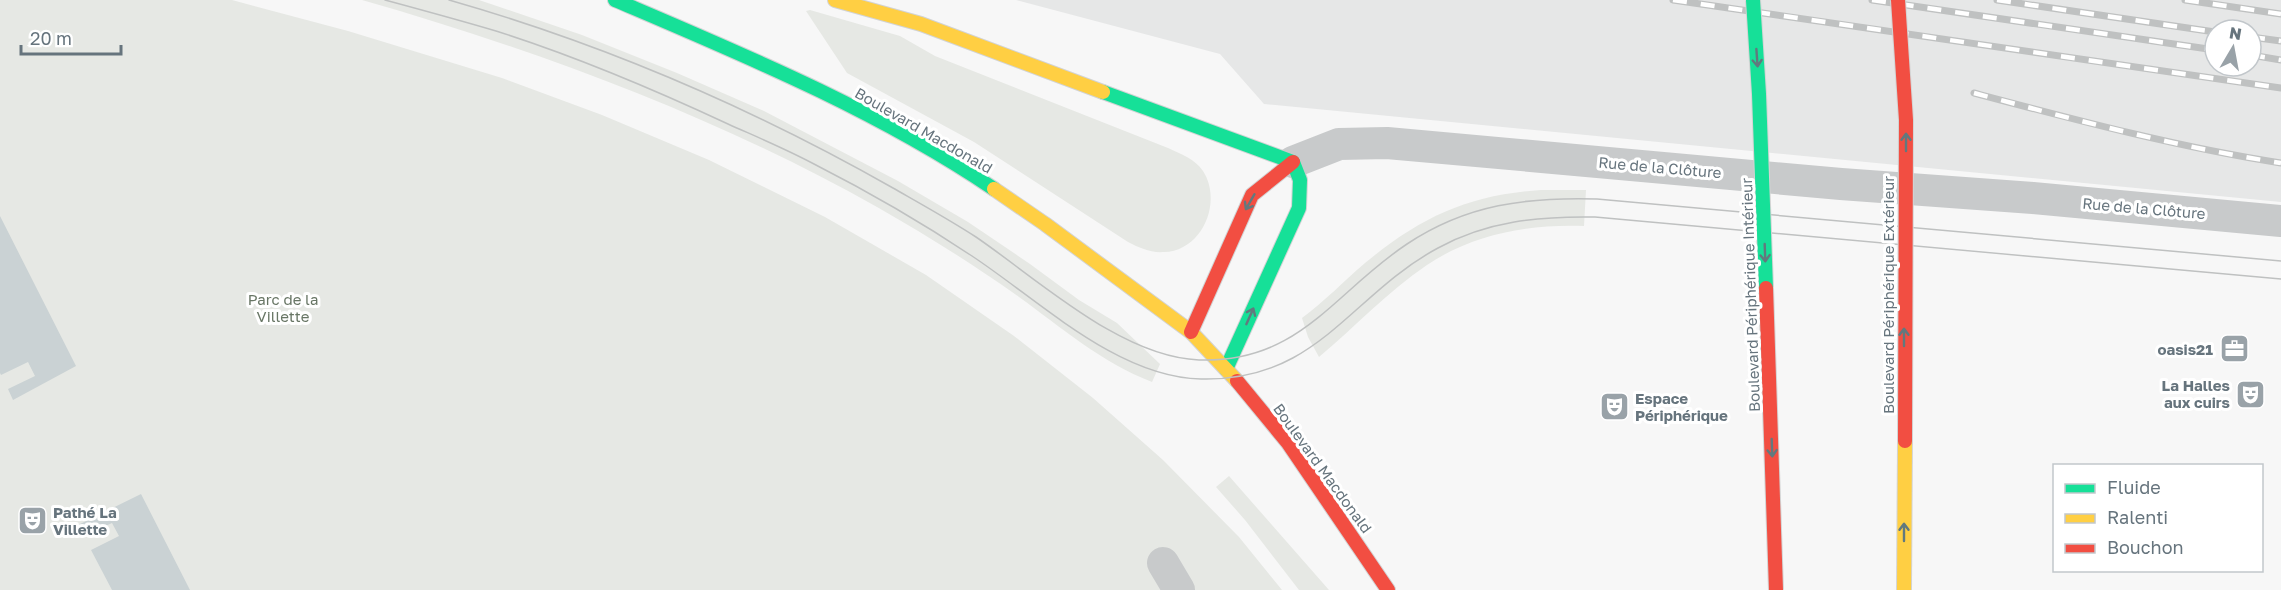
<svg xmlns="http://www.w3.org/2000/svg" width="2281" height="590" viewBox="0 0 2281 590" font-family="'Golos Text',sans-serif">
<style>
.built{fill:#e6e7e7;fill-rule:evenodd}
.green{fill:#e6e8e4}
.water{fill:#cad2d4}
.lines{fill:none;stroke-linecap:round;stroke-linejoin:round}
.fast-casing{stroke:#d2d3d4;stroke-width:16}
.slow-casing{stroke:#d2d3d4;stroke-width:16}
.jam-casing{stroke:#d2d3d4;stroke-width:16}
.street{stroke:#c8cacb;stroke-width:32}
.fast{stroke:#16e098;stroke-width:14}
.slow{stroke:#ffcf43;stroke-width:14}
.jam{stroke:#f24e42;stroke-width:14}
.tram{stroke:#bfc1c1;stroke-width:1.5}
.rail-casing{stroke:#bfc1c1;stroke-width:7}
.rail{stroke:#fff;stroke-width:4.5;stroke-dasharray:14;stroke-linecap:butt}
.fast-bridge-casing{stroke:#d3d4d4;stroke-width:16;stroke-linecap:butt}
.slow-bridge-casing{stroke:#d3d4d4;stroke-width:16;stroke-linecap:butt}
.jam-bridge-casing{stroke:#d3d4d4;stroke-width:16;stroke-linecap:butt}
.fast-bridge{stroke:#16e098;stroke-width:14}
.slow-bridge{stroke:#ffcf43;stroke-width:14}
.jam-bridge{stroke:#f24e42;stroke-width:14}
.oneway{stroke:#62797e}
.labels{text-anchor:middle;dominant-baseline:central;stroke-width:6;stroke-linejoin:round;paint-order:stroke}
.street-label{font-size:15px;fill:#66747d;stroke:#fff}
.park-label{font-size:15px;fill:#687665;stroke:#fff}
.poi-label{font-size:15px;font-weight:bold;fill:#66747d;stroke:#fff;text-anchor:end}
</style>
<rect width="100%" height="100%" fill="#f7f7f7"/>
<path class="built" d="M1016,0H2281V202L1264,104L1220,54ZM2215,30H2251V66H2215Z"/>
<path class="green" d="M0,0H232L348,31L502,78L602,115L709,160L825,217L879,248L926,275L1014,336L1093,398L1163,460L1239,537L1282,590H0Z
M362,0H479L582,35L677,73L764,111L898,181L968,222L1030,264L1079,300L1117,323L1160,364L1152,382C1101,362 1062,328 1019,297C973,264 926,235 877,207C715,116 540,51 362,0Z
M810,10L900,36L935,56L1168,148C1181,154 1195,159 1203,171C1223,202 1202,251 1164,252C1150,253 1140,248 1128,242L974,142L847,73L806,11Z
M1541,190H1586L1584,226C1529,224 1473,234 1427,265C1388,291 1355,327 1319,357L1308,337L1302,318C1325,301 1344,281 1365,263C1421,217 1468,195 1541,190Z
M1229,476L1329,590H1299L1245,520L1216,487Z"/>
<path class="water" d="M0,216L76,366L13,400L8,389L35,376L28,362L1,375L0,373Z
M141,494L190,590H112L91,550L119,536L112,523L84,536L78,525Z"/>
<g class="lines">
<defs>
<path id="fast" d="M615,0C744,55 877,110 994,189
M1103,92L1293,162L1300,180L1299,208L1226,369"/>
<path id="slow" d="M835,0L921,24L1103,92
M994,189L1045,224L1191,332L1237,381"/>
<path id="jam" d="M1191,332L1252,195L1293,162
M1237,381L1288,443L1388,590"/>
</defs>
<use href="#fast" class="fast-casing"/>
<use href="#slow" class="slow-casing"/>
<use href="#jam" class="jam-casing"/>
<path class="street" d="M1293,162L1339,144L1387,143L1841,184L2033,198L2281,221
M1163,563L1179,590"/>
<use href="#fast" class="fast"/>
<use href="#slow" class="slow"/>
<use href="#jam" class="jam"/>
<path class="tram" d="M385,0C422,10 459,20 496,31C575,56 653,89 728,124C757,137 786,149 814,164C869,192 921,222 972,256C1040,301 1117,377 1201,379C1318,382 1350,295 1438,248C1487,221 1540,216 1595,217L2281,279
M449,0C603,44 754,109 893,188C921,204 950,220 976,237C1039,280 1121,357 1199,360C1300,363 1333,293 1407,244C1467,204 1527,197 1597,199L2281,261"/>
<defs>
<path id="rail" d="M1673,0L2281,88
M1872,0L2215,50
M1997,0L2215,32
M2185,0L2281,14
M2251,37L2281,41
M2251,55L2281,60
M1974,93C2076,120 2177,147 2281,163"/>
</defs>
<use href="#rail" class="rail-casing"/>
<use href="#rail" class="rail"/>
<defs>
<path id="fast-bridge" d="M1753,0L1759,94L1766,288"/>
<path id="slow-bridge" d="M1904,590L1905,441"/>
<path id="jam-bridge" d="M1898,0L1906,120L1905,441
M1766,288L1776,590"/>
</defs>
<use href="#fast-bridge" class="fast-bridge-casing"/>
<use href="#slow-bridge" class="slow-bridge-casing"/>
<use href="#jam-bridge" class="jam-bridge-casing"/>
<use href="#fast-bridge" class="fast-bridge"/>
<use href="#slow-bridge" class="slow-bridge"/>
<use href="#jam-bridge" class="jam-bridge"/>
</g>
<defs><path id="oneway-shaft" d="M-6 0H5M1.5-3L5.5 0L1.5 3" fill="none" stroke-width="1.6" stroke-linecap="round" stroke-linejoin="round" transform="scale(1.5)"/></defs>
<g class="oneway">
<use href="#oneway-shaft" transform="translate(1757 58) rotate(86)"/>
<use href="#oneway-shaft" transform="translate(1906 142) rotate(-90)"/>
<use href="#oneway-shaft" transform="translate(1250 202) rotate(120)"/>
<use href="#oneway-shaft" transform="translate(1765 253) rotate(88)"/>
<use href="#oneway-shaft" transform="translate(1250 316) rotate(-66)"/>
<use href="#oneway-shaft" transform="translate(1904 337) rotate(-90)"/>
<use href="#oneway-shaft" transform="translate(1772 448) rotate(88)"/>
<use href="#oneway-shaft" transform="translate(1904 532) rotate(-90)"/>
</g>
<defs>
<symbol id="office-square" viewBox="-11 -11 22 22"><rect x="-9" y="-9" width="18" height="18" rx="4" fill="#99a2a8" stroke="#fff"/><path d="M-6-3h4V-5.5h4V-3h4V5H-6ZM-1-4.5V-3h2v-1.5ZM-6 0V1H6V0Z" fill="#fff"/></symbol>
<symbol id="theatre-square" viewBox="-11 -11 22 22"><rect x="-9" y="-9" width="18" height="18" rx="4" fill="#99a2a8" stroke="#fff"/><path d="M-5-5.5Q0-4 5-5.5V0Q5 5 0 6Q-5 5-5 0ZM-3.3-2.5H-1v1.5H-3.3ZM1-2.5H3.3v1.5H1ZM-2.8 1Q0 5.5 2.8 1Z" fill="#fff"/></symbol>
</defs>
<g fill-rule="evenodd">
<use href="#office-square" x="2218" y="332" width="33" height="33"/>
<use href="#theatre-square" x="2234" y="378" width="33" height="33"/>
<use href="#theatre-square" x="1598" y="390" width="33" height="33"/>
<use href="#theatre-square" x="16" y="504" width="33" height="33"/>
</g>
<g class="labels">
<g class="street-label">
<text transform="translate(924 130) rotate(30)">Boulevard Macdonald</text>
<text transform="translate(1660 167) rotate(5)">Rue de la Clôture</text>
<text transform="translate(2144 208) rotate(5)">Rue de la Clôture</text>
<text transform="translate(1750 295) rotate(-92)">Boulevard Périphérique Intérieur</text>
<text transform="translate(1888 295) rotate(-90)">Boulevard Périphérique Extérieur</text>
<text transform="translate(1323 468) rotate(54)">Boulevard Macdonald</text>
</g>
<g class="park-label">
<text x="283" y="299">Parc de la<tspan x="283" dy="17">Villette</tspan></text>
</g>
<g class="poi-label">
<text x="2213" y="349">oasis21</text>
<text x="2230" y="385">La Halles<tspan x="2230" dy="17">aux cuirs</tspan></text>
<text x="1635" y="398" text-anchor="start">Espace<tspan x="1635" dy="17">Périphérique</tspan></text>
<text x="53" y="512" text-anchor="start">Pathé La<tspan x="53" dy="17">Villette</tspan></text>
</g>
</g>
<rect x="2053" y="464" width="210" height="108" fill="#ffffff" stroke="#c2c7cb" stroke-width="1.5"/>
<rect x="2065" y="484" width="30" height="9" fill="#16e098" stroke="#c2c7cb" stroke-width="1.5"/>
<text x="2107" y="494" font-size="18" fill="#66747d">Fluide</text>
<rect x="2065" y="514" width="30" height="9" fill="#ffcf43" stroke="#c2c7cb" stroke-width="1.5"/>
<text x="2107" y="524" font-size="18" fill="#66747d">Ralenti</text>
<rect x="2065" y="544" width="30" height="9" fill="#f24e42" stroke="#c2c7cb" stroke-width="1.5"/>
<text x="2107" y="554" font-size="18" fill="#66747d">Bouchon</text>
<g transform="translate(2233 48) rotate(10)"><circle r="28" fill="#ffffff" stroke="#c2c7cb" stroke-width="1.5"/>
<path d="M0-4.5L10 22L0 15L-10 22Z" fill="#99a2a8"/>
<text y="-9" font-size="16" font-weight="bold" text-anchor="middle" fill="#66747d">N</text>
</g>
<path d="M21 45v9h100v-9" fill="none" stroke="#66747d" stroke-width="3"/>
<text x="30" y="45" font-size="18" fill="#66747d" stroke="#ffffff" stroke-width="4.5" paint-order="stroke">20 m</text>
</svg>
